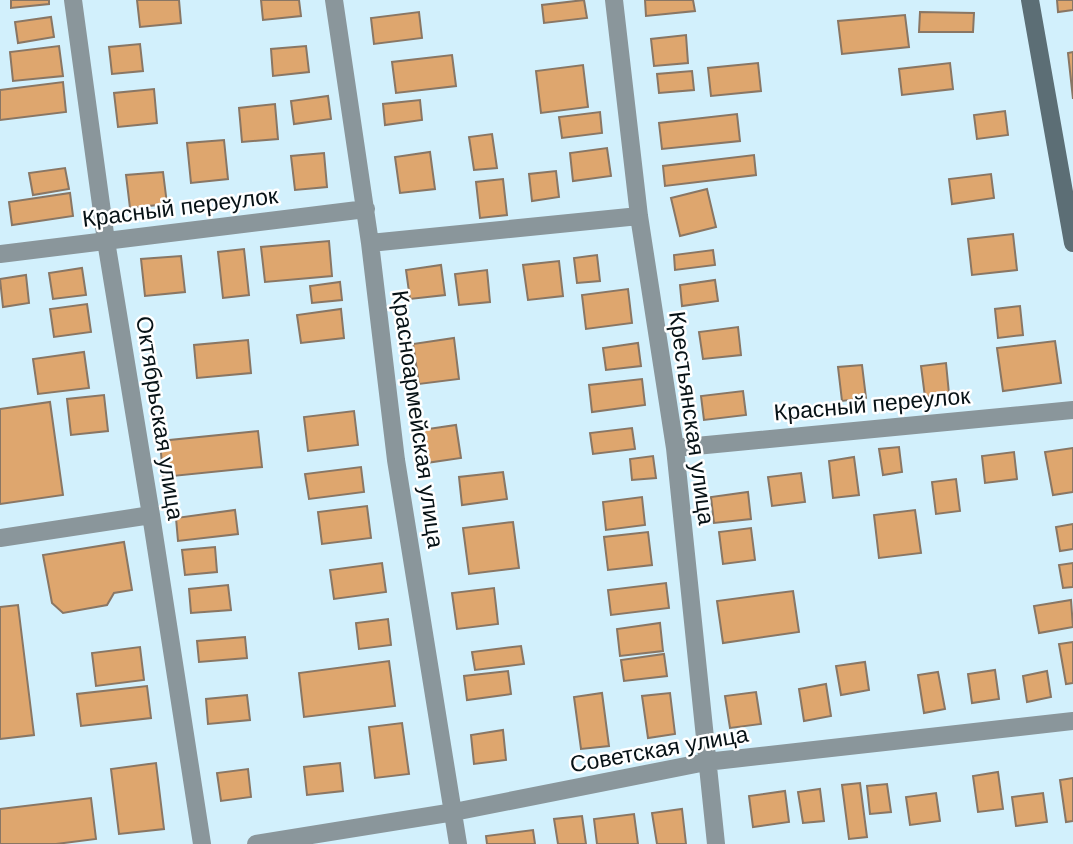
<svg xmlns="http://www.w3.org/2000/svg" width="1073" height="844" viewBox="0 0 1073 844" font-family="Arial,sans-serif">
<style>
.building{fill:#dea66e;stroke:#897664;stroke-width:2}
.lines{fill:none;stroke-linecap:round;stroke-linejoin:round}
.street{stroke:#8a969b;stroke-width:18}
.secondary{stroke:#5c6e75;stroke-width:18}
.labels{text-anchor:middle;dominant-baseline:central;stroke-width:5;stroke-linejoin:round;paint-order:stroke}
.street-label{font-size:23px;fill:#071216;stroke:#fff}
</style>
<rect width="100%" height="100%" fill="#d2f0fc"/>
<path class="building" d="M11,0H49V4L11,8Z
M137,0H179L181,23L140,27Z
M261,0H299L301,16L263,20Z
M584,0L587,18L544,23L542,5Z
M645,0H693L695,11L646,16Z
M1057,0H1073V10L1058,12Z
M419,12L422,38L374,44L371,18Z
M920,12L974,13L973,32H919Z
M905,15L909,47L842,54L838,21Z
M51,17L54,37L18,43L15,22Z
M686,35L688,63L654,66L651,39Z
M140,44L143,71L112,74L109,47Z
M59,46L63,76L13,81L10,52Z
M306,46L309,72L273,76L271,49Z
M1073,52V99L1068,53Z
M452,55L456,86L396,93L392,62Z
M758,63L761,91L711,96L708,68Z
M950,63L953,89L902,95L899,69Z
M583,65L588,107L541,113L536,71Z
M692,71L694,90L659,93L657,74Z
M63,82L66,112L0,120V90Z
M154,89L157,123L118,127L114,93Z
M328,96L331,119L294,124L291,101Z
M420,100L422,120L385,125L383,104Z
M275,104L278,139L242,142L239,108Z
M1005,111L1008,135L977,139L974,115Z
M600,112L602,133L562,138L559,117Z
M737,114L740,141L662,149L659,123Z
M492,134L497,168L474,170L469,137Z
M224,140L228,179L191,183L187,143Z
M607,148L611,176L573,181L570,153Z
M430,152L435,189L400,193L395,157Z
M324,153L327,187L295,190L291,156Z
M754,155L756,175L665,186L663,166Z
M65,168L69,189L33,195L29,173Z
M556,171L559,197L532,201L529,174Z
M163,172L167,204L130,208L126,175Z
M991,174L994,198L952,204L949,179Z
M503,179L507,215L480,218L476,182Z
M707,189L716,227L680,236L671,198Z
M70,193L73,216L12,225L9,202Z
M1013,234L1017,270L972,275L968,239Z
M329,241L332,276L265,282L261,247Z
M244,249L249,295L223,298L218,252Z
M713,250L715,265L675,270L674,255Z
M597,255L600,281L577,283L574,258Z
M181,256L185,292L145,296L141,259Z
M559,261L563,296L528,300L523,265Z
M441,265L445,295L410,299L406,270Z
M82,268L86,295L53,299L49,273Z
M487,270L490,302L459,305L455,274Z
M26,275L29,303L3,307L0,279Z
M715,280L718,301L682,306L680,285Z
M340,282L342,300L312,303L310,286Z
M628,289L632,323L586,329L582,295Z
M87,304L91,332L54,337L50,309Z
M1020,306L1023,335L998,338L995,309Z
M341,309L344,338L301,343L297,315Z
M738,327L741,355L703,359L699,332Z
M454,338L459,379L419,384L413,344Z
M248,340L251,373L197,378L194,345Z
M1055,341L1061,383L1003,391L997,348Z
M638,343L641,366L606,370L603,348Z
M84,352L89,388L38,394L33,359Z
M946,363L949,394L925,397L921,366Z
M862,365L866,398L842,401L838,367Z
M642,379L645,405L592,412L589,385Z
M743,391L746,415L704,420L701,396Z
M104,395L108,431L71,435L67,399Z
M50,402L63,495L0,504V409Z
M354,411L358,445L308,451L304,417Z
M456,425L461,458L426,463L421,430Z
M632,428L635,449L593,454L590,433Z
M258,431L262,467L163,477L160,441Z
M899,447L902,472L883,475L879,449Z
M1073,448V492L1053,495L1045,452Z
M1014,452L1017,479L985,483L982,456Z
M653,456L656,478L632,480L630,459Z
M854,457L859,495L833,498L829,461Z
M361,467L364,492L309,499L305,474Z
M503,472L507,499L462,505L459,477Z
M801,473L805,502L772,506L768,477Z
M956,479L960,511L936,514L932,482Z
M748,492L751,519L714,523L711,497Z
M642,497L645,525L606,530L603,502Z
M367,506L371,538L322,544L318,512Z
M235,510L238,534L178,541L176,518Z
M915,510L921,553L879,558L874,515Z
M513,522L519,568L469,574L463,528Z
M1073,524V549L1060,551L1056,527Z
M751,528L755,560L723,564L719,532Z
M648,532L652,565L608,570L604,537Z
M124,542L132,590L114,593L107,605L63,613L52,603L43,555Z
M215,547L217,572L185,575L182,550Z
M382,563L386,592L334,599L330,570Z
M1073,563V587L1063,588L1059,565Z
M666,583L669,608L611,615L608,590Z
M228,585L231,610L191,613L189,589Z
M494,588L498,624L457,629L452,593Z
M793,591L799,632L723,643L717,601Z
M1071,600L1073,627L1039,633L1034,606Z
M18,605L34,735L0,739V607Z
M388,619L391,645L359,649L356,623Z
M660,623L663,651L620,656L617,629Z
M245,637L247,658L199,662L197,641Z
M1073,642V683L1066,684L1059,644Z
M521,646L524,664L475,670L472,652Z
M140,647L144,680L96,686L92,653Z
M664,654L667,676L624,681L621,660Z
M389,661L395,706L304,717L299,673Z
M865,662L869,690L841,695L836,666Z
M995,670L999,699L972,703L968,674Z
M508,671L511,694L467,700L464,676Z
M1047,671L1051,697L1027,702L1023,676Z
M938,672L945,709L924,713L918,675Z
M826,684L831,716L804,721L799,689Z
M147,686L151,718L81,726L77,694Z
M756,692L761,724L730,728L725,696Z
M602,693L609,746L581,749L574,697Z
M670,693L675,734L648,738L642,696Z
M247,695L250,720L208,724L206,699Z
M402,723L409,774L375,778L369,727Z
M503,730L506,760L474,764L471,735Z
M156,763L164,829L119,834L111,769Z
M340,763L343,791L307,795L304,767Z
M248,769L251,797L221,801L217,773Z
M998,772L1003,809L978,812L973,776Z
M1073,778V821L1066,822L1060,780Z
M860,783L867,837L849,839L842,785Z
M887,784L891,812L870,814L867,786Z
M820,789L824,821L803,823L798,792Z
M785,791L789,822L753,827L749,796Z
M936,793L940,821L910,825L906,797Z
M1043,793L1047,822L1016,826L1012,797Z
M91,798L96,839L56,844H0V809Z
M682,809L686,844H657L652,813Z
M634,814L638,844H597L594,819Z
M582,816L586,844H558L554,819Z
M533,830L535,844H487L486,836Z"/>
<g class="lines">
<path class="street" d="M73,0L106,241L151,515L202,844
M334,0L370,243L396,460L458,844
M614,0L639,216L675,448L716,844
M370,243L639,216
M0,254L366,209
M675,448L1073,410
M0,538L151,515
M256,844L454,812L706,762L1073,721"/>
<path class="secondary" d="M1030,0L1073,243"/>
</g>
<g class="labels">
<g class="street-label">
<text transform="translate(180 207) rotate(-7)">Красный переулок</text>
<text transform="translate(872 404) rotate(-5)">Красный переулок</text>
<text transform="translate(160 418) rotate(81)">Октябрьская улица</text>
<text transform="translate(692 418) rotate(82)">Крестьянская улица</text>
<text transform="translate(418 419) rotate(82)">Красноармейская улица</text>
<text transform="translate(659 749) rotate(-10)">Советская улица</text>
</g>
</g>
</svg>
